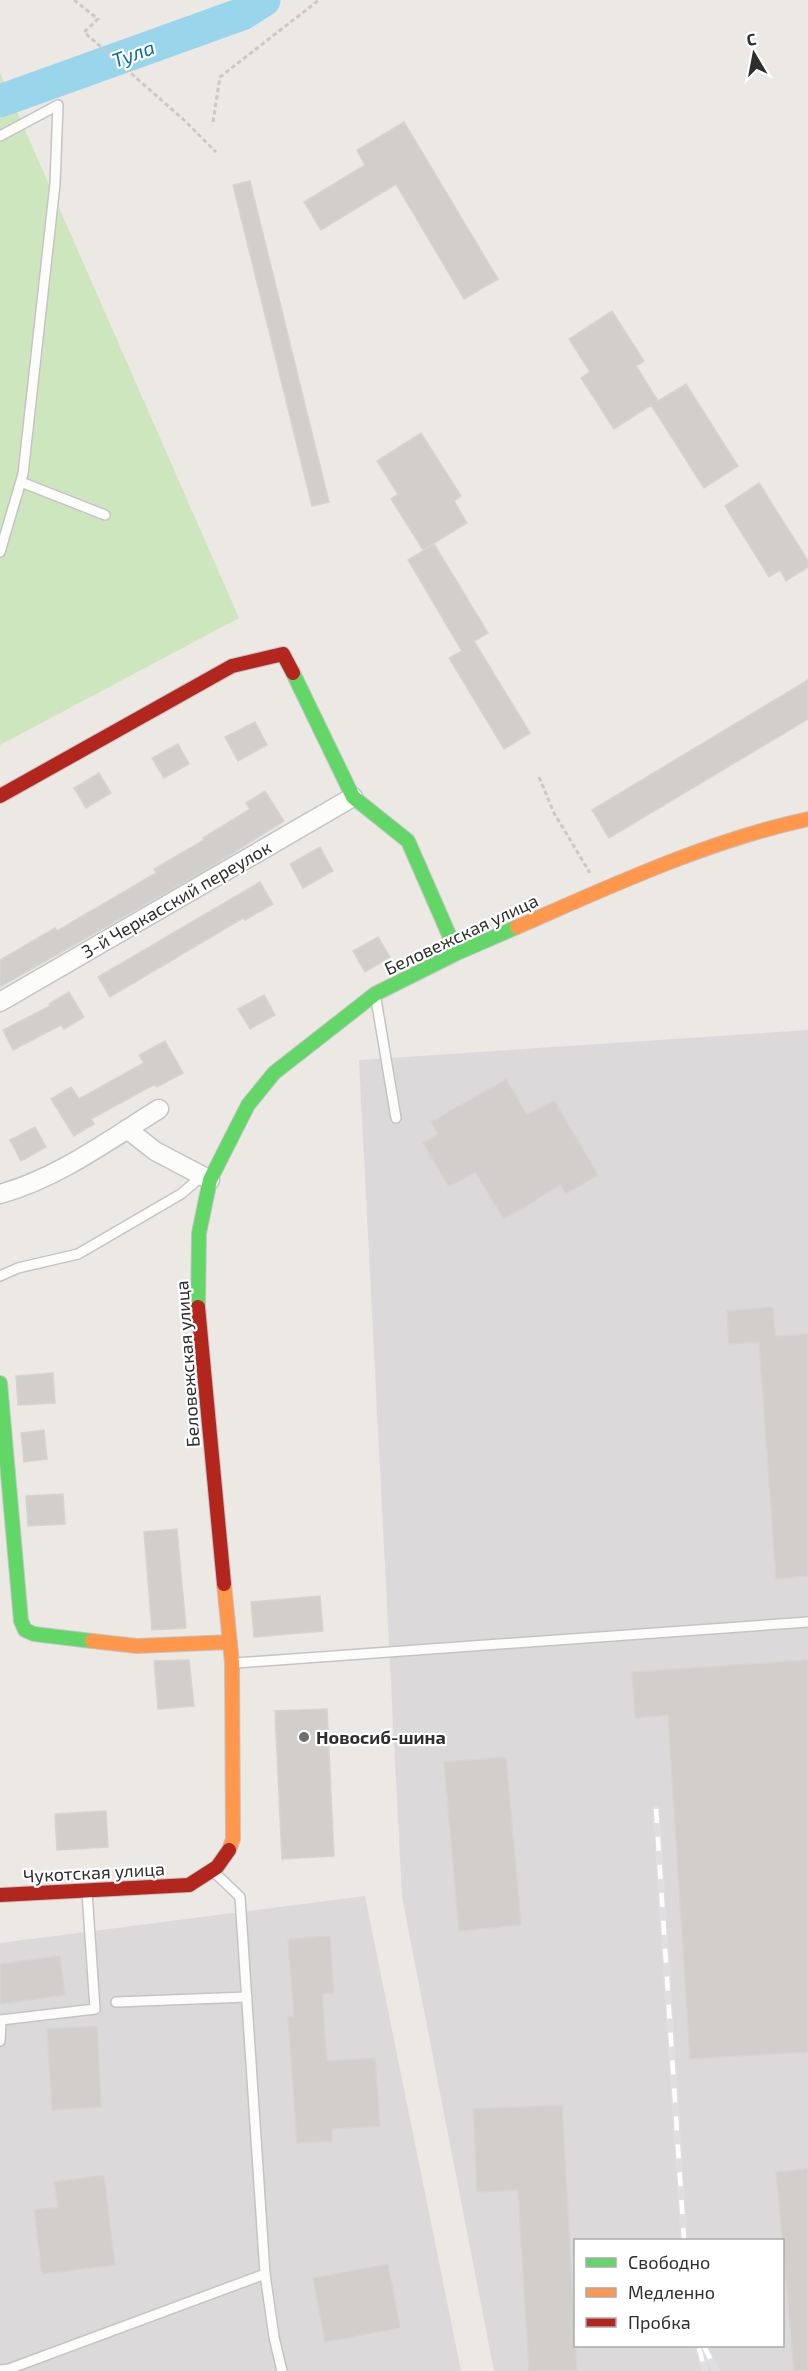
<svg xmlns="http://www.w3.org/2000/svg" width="808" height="2371" viewBox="0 0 808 2371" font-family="'Exo 2',sans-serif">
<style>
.industrial{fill:#dcd9db;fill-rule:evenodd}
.green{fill:#cee6be}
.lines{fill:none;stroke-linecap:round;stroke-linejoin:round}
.river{stroke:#99d6ec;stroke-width:33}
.building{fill:#d1cecb;stroke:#d7d4d0;stroke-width:1.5}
.lane-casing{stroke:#c5c4c5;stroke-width:12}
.street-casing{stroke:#c5c4c5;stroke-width:21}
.fast-casing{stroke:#c5c4c5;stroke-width:16}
.slow-casing{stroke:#c5c4c5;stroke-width:16}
.jam-casing{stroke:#c5c4c5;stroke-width:16}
.path{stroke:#c9c9c8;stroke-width:3;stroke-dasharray:4.5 3;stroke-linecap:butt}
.lane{stroke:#fcfcfb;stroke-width:9}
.street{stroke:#fcfcfb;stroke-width:18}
.fast{stroke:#63d668;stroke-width:14}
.slow{stroke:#ff974d;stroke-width:14}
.jam{stroke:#b3261e;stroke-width:14}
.rail-casing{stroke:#dfdfe1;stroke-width:7}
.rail{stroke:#fff;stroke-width:4.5;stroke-dasharray:14;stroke-linecap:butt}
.poi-dot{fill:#706f6e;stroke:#fff;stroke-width:2}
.labels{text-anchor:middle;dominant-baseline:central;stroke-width:4.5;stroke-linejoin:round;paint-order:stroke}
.street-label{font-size:18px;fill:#2e2e2e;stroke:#fff}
.poi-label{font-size:18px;font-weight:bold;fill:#2e2e2e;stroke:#fff;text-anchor:start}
.water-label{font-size:20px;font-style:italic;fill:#0d6fa3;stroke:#fff}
</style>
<rect width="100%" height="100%" fill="#ece8e4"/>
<path class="industrial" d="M808,1030V2371H494L402,1897L359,1060ZM576,2240H782V2346H576Z
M365,1896L461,2371H0V1943Z"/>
<path class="green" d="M0,73L239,618L0,745Z"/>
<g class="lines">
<path class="river" d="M0,101L242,14L264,0"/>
</g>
<path class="building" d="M404,122L498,279L464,299L396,184L321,230L304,202L365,165L357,150Z
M250,181L329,502L312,506L233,185Z
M612,311L644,361L636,366L658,401L686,384L738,466L704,488L651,405L614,429L581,378L590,372L569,339Z
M421,433L461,496L454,501L467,523L423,550L391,499L398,494L377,461Z
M759,483L808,561V567L786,581L780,570L769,577L725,506Z
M434,544L488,633L474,641L530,733L504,749L449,658L462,651L408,560Z
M808,680V719L609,838L592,810Z
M255,722L267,745L238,761L225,737Z
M178,744L189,764L164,778L152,758Z
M99,773L111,793L86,808L74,788Z
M265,791L284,821L204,871L0,987V960L55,928L57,931L156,873L154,869L204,840L203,838L250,809L246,803Z
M320,847L333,871L303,888L290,864Z
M260,882L273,904L245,920L243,918L110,997L98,977Z
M378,937L390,957L365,972L353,951Z
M69,992L84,1017L64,1029L61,1025L13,1050L3,1030L50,1006L49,1004Z
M264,995L275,1015L250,1029L238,1009Z
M165,1041L183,1073L157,1087L155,1084L91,1119L94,1124L74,1136L51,1099L71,1087L79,1099L144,1063L139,1055Z
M506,1079L527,1115L554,1100L598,1175L566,1194L560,1185L504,1219L475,1172L449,1187L423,1143L438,1134L431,1122Z
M35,1127L46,1147L21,1161L10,1140Z
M773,1307L775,1336L808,1334V1576L776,1579L759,1342L729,1344L727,1311Z
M53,1373L55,1403L18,1405L16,1376Z
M44,1430L47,1459L24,1462L21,1433Z
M63,1494L65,1524L28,1526L26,1496Z
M177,1529L186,1628L152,1630L144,1532Z
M320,1596L323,1631L254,1637L251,1602Z
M189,1660L194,1706L158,1709L154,1661Z
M808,1660V2052L690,2059L668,1715L635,1718L632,1672Z
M327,1709L334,1856L282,1859L275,1711Z
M506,1757L521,1925L459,1931L444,1762Z
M106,1811L108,1847L57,1850L55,1814Z
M330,1936L334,1993L322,1994L327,2061L375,2058L380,2126L332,2129V2141L297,2143L288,2017H294L288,1939Z
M60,1956L65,1995L0,2004V1964Z
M97,2026L101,2107L52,2110L47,2029Z
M562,2105L577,2371H529L518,2190L477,2192L473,2109Z
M808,2169V2371H794L776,2172Z
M104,2175L115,2265L42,2274L34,2210L58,2207L54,2182Z
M388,2264L400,2328L325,2342L313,2278Z"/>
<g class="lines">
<defs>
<path id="lane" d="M0,136L58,105L55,184L23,474L0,552
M21,482L105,515
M376,999L396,1118
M0,1276L18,1268L78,1254L181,1194L201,1177
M235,1663L808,1622
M215,1873L240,1897L265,2274L274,2337L282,2371
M116,2002L247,1997
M0,2041L1,2020L95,2009L87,1892
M0,2370L9,2369L265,2274"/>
<path id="street" d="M0,1002L353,797
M127,1129L155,1151L210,1180
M0,1194C58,1178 109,1140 159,1109"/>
<path id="fast" d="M293,673L353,797L408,841L457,953
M198,1307L199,1233L210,1180L248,1105L274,1073L375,994L457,953L517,927
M0,1383L21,1621L25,1630L34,1634L92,1641"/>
<path id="slow" d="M517,927C611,886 707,841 808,819
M224,1584L232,1663L233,1839L229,1850
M92,1641L137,1646L230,1642"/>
<path id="jam" d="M0,796L232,666L283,654L293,673
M198,1307L224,1584
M0,1895L189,1885L217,1867L229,1850"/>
</defs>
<use href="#lane" class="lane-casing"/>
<use href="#street" class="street-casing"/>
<use href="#fast" class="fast-casing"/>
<use href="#slow" class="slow-casing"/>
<use href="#jam" class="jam-casing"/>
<path class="path" d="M74,0L98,19L84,32L184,120L216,152
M213,122L220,77L319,0
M539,777L554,813L590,873"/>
<use href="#lane" class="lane"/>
<use href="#street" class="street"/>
<use href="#fast" class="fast"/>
<use href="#slow" class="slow"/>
<use href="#jam" class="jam"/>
<defs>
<path id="rail" d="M656,1809L684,2240
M704,2346L716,2371
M699,2348L705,2371"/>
</defs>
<use href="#rail" class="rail-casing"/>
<use href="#rail" class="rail"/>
</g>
<circle class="poi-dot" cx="304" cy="1737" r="6"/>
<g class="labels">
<g class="street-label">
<text transform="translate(176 899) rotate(-30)">3-й Черкасский переулок</text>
<text transform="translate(461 934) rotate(-25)">Беловежская улица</text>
<text transform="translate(187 1364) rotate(-94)">Беловежская улица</text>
<text transform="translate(94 1872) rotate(-3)">Чукотская улица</text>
</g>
<g class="poi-label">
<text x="316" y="1737">Новосиб-шина</text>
</g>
<g class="water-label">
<text transform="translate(133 53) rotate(-20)">Тула</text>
</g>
</g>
<rect x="574" y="2239" width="210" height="108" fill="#ffffff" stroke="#ababab" stroke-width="1.5"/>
<rect x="586" y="2258" width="30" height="9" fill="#63d668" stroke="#ababab" stroke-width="1.5"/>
<text x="628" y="2269" font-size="18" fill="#2e2e2e">Свободно</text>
<rect x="586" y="2288" width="30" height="9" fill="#ff974d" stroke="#ababab" stroke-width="1.5"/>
<text x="628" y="2299" font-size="18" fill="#2e2e2e">Медленно</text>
<rect x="586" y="2318" width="30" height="9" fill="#b3261e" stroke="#ababab" stroke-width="1.5"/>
<text x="628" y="2329" font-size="18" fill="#2e2e2e">Пробка</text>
<g transform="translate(754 54) rotate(350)" stroke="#ffffff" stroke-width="4.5" paint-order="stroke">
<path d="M0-4.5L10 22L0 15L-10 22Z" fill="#2e2e2e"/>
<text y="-9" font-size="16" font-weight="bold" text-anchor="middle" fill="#2e2e2e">С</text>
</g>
</svg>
